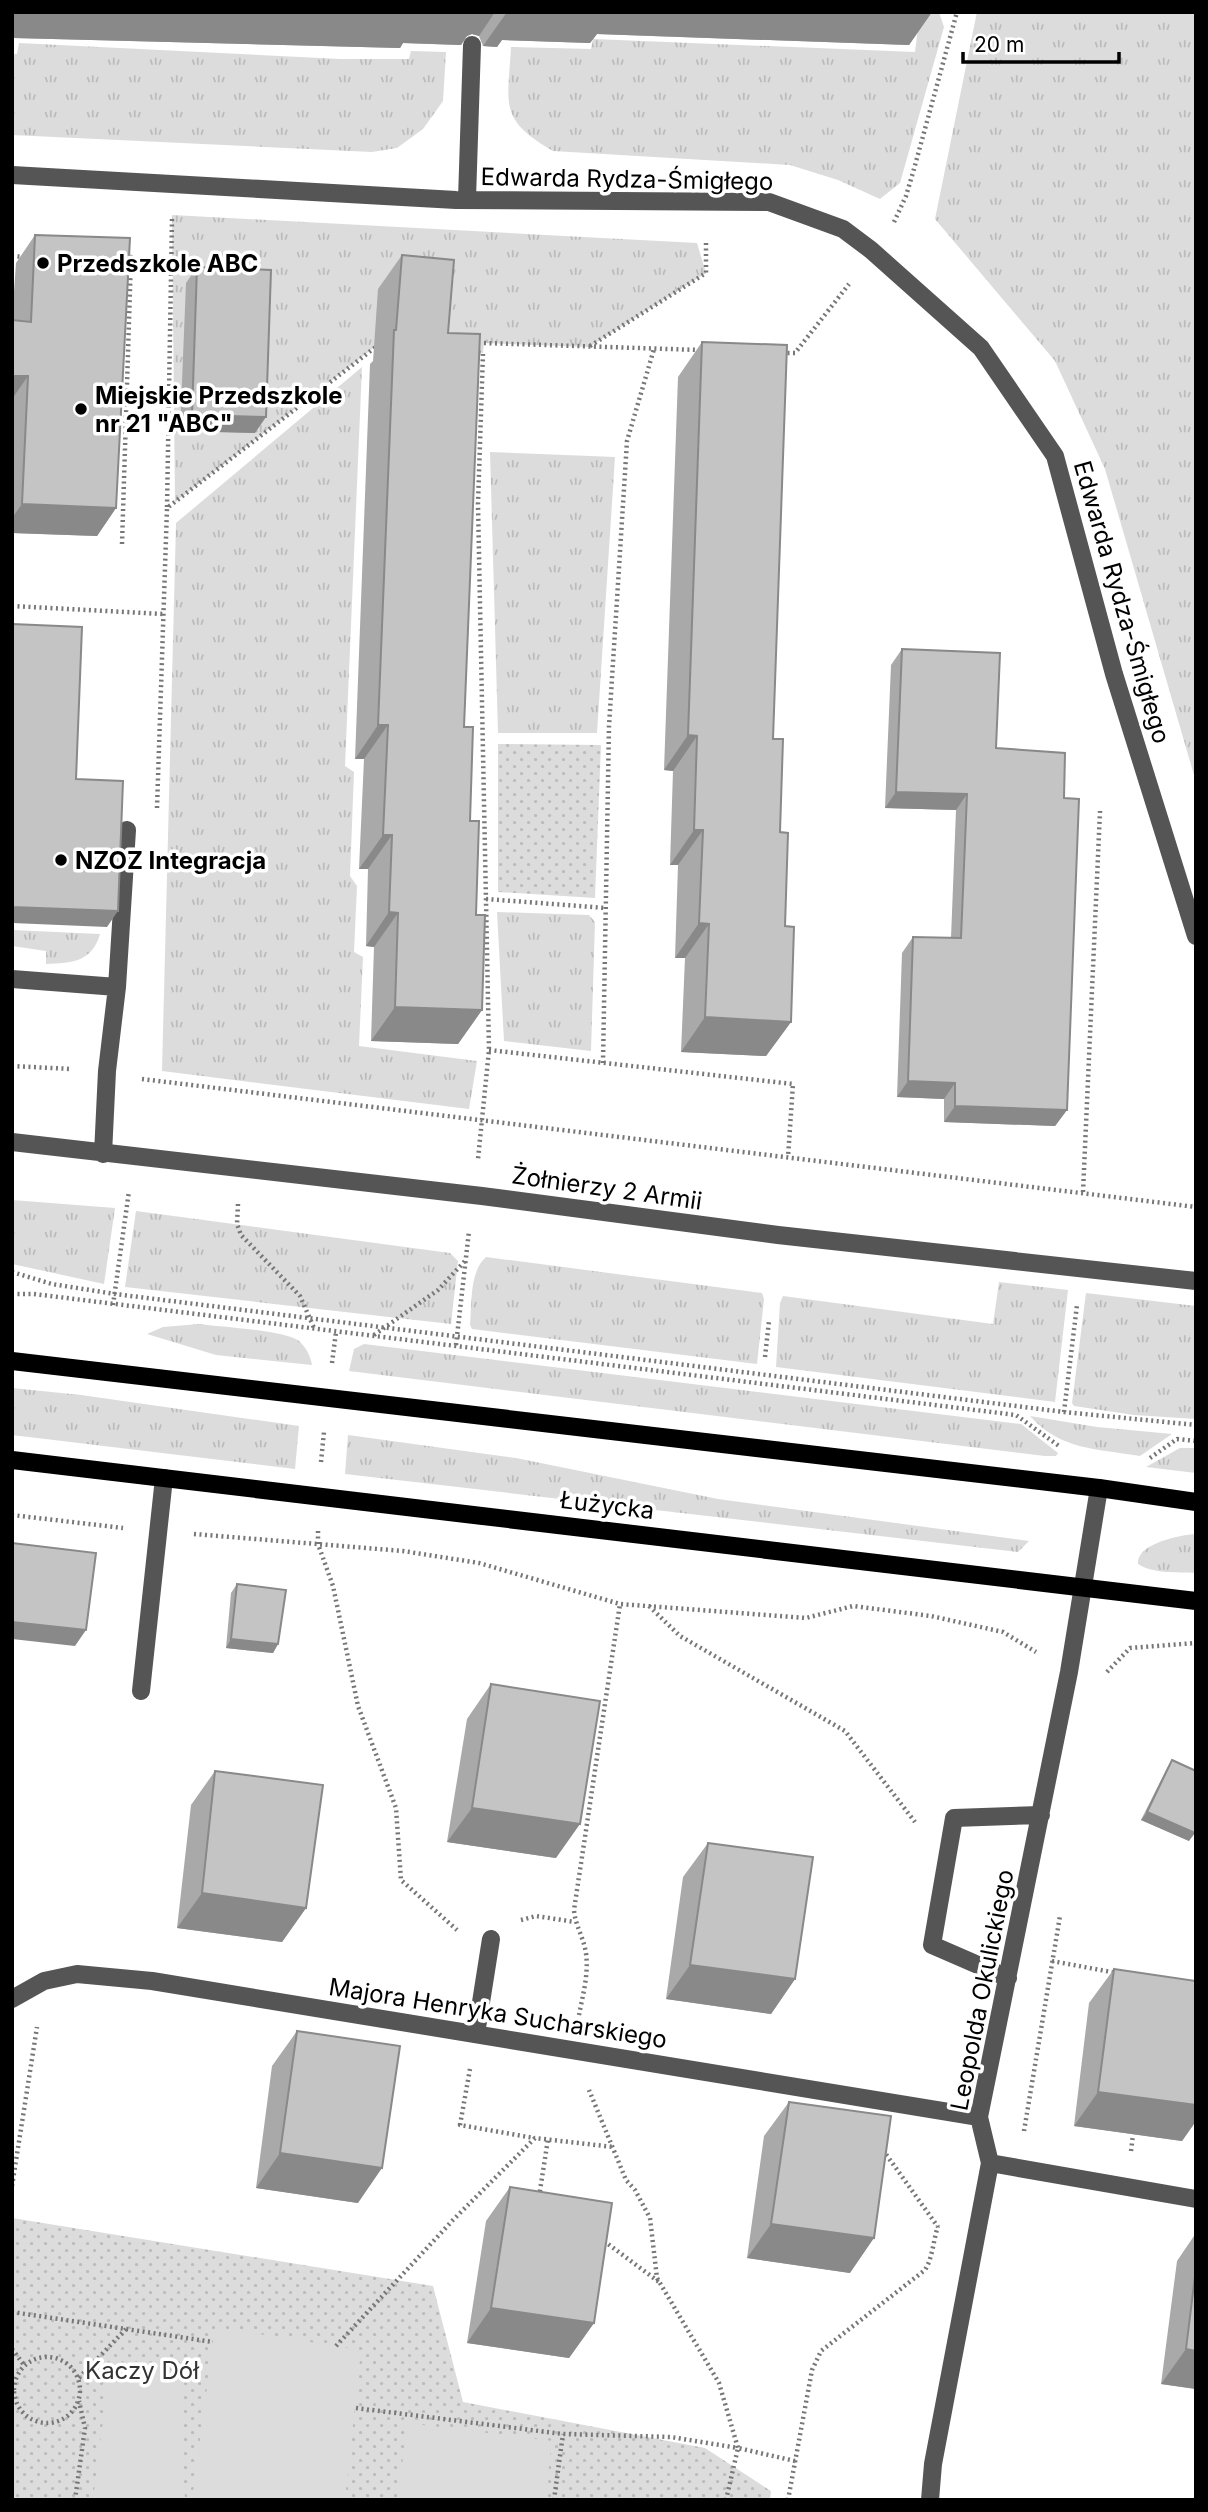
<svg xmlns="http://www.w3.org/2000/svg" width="1208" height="2512" viewBox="0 0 1208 2512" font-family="Inter,sans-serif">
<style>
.grass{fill:url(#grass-tufts)}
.park{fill:url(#park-dots)}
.pitch{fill:#dcdcdc}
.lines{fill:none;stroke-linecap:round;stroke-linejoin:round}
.path{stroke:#777;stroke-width:4.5;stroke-dasharray:2 3.5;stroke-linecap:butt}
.minor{stroke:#555;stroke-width:18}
.major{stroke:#000;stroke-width:18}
.wall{fill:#a9a9a9}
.shaded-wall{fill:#898989}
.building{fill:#c4c4c4;stroke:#898989;stroke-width:2}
.poi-dot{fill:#000;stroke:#fff;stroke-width:2.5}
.labels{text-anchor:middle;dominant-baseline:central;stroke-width:7;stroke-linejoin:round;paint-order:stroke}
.street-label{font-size:24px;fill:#000;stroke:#fff}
.poi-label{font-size:24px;font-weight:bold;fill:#000;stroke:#fff;text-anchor:start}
.park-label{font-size:24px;fill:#333;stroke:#fff}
</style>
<defs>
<pattern id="grass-tufts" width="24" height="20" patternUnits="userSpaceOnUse" patternTransform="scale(1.75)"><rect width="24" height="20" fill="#dcdcdc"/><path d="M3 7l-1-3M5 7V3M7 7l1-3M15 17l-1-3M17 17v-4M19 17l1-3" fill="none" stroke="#bbb"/></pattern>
<pattern id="park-dots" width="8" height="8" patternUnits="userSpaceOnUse" patternTransform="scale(1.75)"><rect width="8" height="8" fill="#dcdcdc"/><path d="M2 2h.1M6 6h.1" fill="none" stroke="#bbb" stroke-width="1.8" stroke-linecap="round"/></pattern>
</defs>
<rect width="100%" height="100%" fill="#fff"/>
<path class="grass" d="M920,12H939L944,27L900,183L880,199L838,180L790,165L553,151C498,119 508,105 511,47L591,49L593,39L915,52Z
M977,12H1196V782L1105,469L1055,361L935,219Z
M19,43L340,59H409L411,51L446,52L443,101L423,129L397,148L372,152L12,135V54H17Z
M172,215L697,243L706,273L589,347L484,343L483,353L376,346L175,502Z
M362,367L345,766L354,772L350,876L357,886L354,952L363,957L359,1046L477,1061L469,1109L162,1071L176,523Z
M490,452L615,457L597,733H498Z
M497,912L589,915L595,922L591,1051L504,1041Z
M12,930L100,934C92,962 72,963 46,964V951L12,946Z
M12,1200L115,1208L104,1284L12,1264Z
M136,1211L450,1253L458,1261L451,1324L125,1287Z
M486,1257L762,1293L764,1299L757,1364L472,1329L470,1325C472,1304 469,1272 486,1257Z
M999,1282L1068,1290L1055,1402L776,1367L780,1303L783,1296L993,1324Z
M1086,1293L1196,1306V1419L1134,1415L1074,1406L1072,1403Z
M199,1324C220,1327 284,1330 299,1341C306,1347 311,1357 312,1365L216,1355L147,1334L163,1327Z
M364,1344L1021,1424L1058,1453L1056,1456H1045L349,1371L354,1349Z
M12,1388L81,1395L299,1426L295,1469L12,1435Z
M1030,1416L1097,1427L1172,1434L1140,1456C1098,1449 1060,1450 1030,1416Z
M348,1435L516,1458L718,1499L1029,1541L1018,1552L345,1474Z
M1180,1448H1196V1473L1146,1467Z
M1196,1534V1573C1178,1572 1153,1574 1138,1564C1136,1544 1179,1535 1196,1534Z"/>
<path class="park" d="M498,744L601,745L595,898L498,892Z
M12,2218L433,2286L463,2402L705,2448L771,2491L770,2500H12Z"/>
<path class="pitch" d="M215,2327L361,2350L345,2500H192Z
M141,2360L167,2367L184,2385L182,2457L185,2500H93L107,2389L121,2368Z
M407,2423L552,2441L545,2500H398Z"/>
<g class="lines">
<path class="path" d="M894,222L906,196L914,169L957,12
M12,256L25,257
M484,343L700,350
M590,346L706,273V243
M473,352L483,353L478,504L489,1050L478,1159
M782,353H795L849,284
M167,507L172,219
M122,544L131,257H125
M12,606L163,614
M157,808L167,508L377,346
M486,899L606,908
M489,1050L793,1084L788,1157
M603,1063L609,726L627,441L654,349
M12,1066L71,1069
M142,1079L1196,1207
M1083,1192L1100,811
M238,1204L237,1224L241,1235L300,1296L314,1328
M12,1272L52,1284L115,1294L1064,1412L1196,1425
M12,1294H34L1016,1415L1059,1446
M113,1305L129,1191
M374,1335L438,1290L465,1261
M456,1345L469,1231
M765,1357L769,1321
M332,1363L336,1332
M1064,1412L1077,1305
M1150,1458L1177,1439L1196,1441
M321,1462L324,1432
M12,1515L123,1528
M318,1531V1544L333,1586L358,1706L396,1808L401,1880L457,1930
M194,1534L403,1551L479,1563L620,1604L806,1618L853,1606L931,1616L1003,1632L1036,1652
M649,1606L680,1636L845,1731L915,1822
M1107,1672L1130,1648L1196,1643
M521,1920L536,1916L575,1922
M1052,1961L1117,1973
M579,2015C583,1994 590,1970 585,1948C582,1935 575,1924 574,1910L620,1604
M470,2069L460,2125L534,2138
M1024,2131L1060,1916
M883,2150L938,2227
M1131,2151L1133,2135
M12,2186L37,2027
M539,2197L548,2139
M604,2241L659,2282
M12,2312L213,2342
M336,2346L453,2220L535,2138L613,2147
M12,2349L24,2365
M14 2390a33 33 0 1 1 66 0a33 33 0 1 1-66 0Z
M79,2378L126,2329
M356,2408L563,2434L671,2437L738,2448L719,2383L657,2278L650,2218L635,2190L626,2180L589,2090
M75,2500L85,2428L79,2401
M554,2500L563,2434
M726,2500L738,2448L795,2461
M788,2500L812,2370L821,2351L925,2270C933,2257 933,2241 938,2226"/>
<path class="minor" d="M12,175L456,200L769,202L843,229L871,250L981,348L1055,456L1114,674L1196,936
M467,199L472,45
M12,979L117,987L107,1071L103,1154
M117,987L127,830
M12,1142L482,1196L778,1235L1196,1281
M141,1691L164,1478
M1008,1978L932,1945L954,1818L1041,1815
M12,1999L44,1981L77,1974L152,1981L979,2117
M476,2034L491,1939
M990,2163L1196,2199
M930,2500L933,2464L990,2163L979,2117L1069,1672L1099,1488"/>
<path class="major" d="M12,1361L1099,1488L1196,1502
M12,1460L1196,1601"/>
</g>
<path class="wall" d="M12,12H932L909,45L597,34L590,43L502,40L497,47L483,46L479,36L472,34L467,36L461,45L403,43L400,48L14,38Z
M35,235L116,508L97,536L12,533V320L16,263Z
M402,255L448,333L464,727L482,1010L458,1044L371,1041L374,947L366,946L368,869H359L364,759H355L370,364L373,361L378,289Z
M197,267L255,433L180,431L186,283Z
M702,342L773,739L791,1022L766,1056L681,1052L685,958H675L678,865H670L673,771L664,770L678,377Z
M902,649L996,748L1064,798L1067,1110L1055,1126L944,1122V1099L897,1097L902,953L913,937L951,938L956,810L885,808L891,665Z
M237,1584L278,1644L273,1653L226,1648L231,1593Z
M491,1684L556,1858L447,1842L467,1719Z
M1172,1760L1189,1841L1141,1820L1167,1768Z
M215,1771L306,1908L282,1942L177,1928L191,1805Z
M708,1843L795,1979L771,2014L666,1999L683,1877Z
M1114,1969L1196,1981V2121L1182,2141L1074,2126L1089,2003Z
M297,2031L358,2203L256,2188L272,2066Z
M789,2102L850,2273L747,2258L764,2136Z
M510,2187L594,2323L569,2358L467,2343L486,2221Z
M1196,2233V2389L1161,2384L1177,2261Z"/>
<path class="shaded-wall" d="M26,12H495L479,36L472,34L467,36L461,45L403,43L400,48L14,38L12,41V13Z
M507,12H932L909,45L597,34L590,43L502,40L497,47L483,46Z
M12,376H28L12,399Z
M192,415L266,417L255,433L180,431Z
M22,504L116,508L97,536L12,533V518Z
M378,725H388L364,759H355Z
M688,735L697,736L673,771L664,770Z
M896,792L967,794L956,810L885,808Z
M694,830H703L678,865H670Z
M383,835H392L368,869H359Z
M12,907L118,911L107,927L12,923Z
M389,912L398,913L374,947L366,946Z
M699,923L709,924L685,958H675Z
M395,1007L482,1010L458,1044L371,1041Z
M705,1017L791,1022L766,1056L681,1052Z
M908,1081L955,1083L944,1099L897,1097Z
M955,1106L1067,1110L1055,1126L944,1122Z
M12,1622L86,1630L75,1646L12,1639Z
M231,1639L278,1644L273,1653L226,1648Z
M472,1808L580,1824L556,1858L447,1842Z
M1147,1812L1195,1833L1189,1841L1141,1820Z
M202,1893L306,1908L282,1942L177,1928Z
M690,1965L795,1979L771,2014L666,1999Z
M1098,2092L1196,2105V2121L1182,2141L1074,2126Z
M280,2153L382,2168L358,2203L256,2188Z
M771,2224L874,2238L850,2273L747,2258Z
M491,2308L594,2323L569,2358L467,2343Z
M1186,2349L1196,2351V2389L1161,2384Z"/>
<path class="building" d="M12,12H31V14L12,13Z
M332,12H423V15Z
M35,235L130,238L116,508L22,504L28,376H12V320L31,322Z
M402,255L454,260L448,333L480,334L464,727H473L470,821H479L476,915H485L482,1010L395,1007L398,913L389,912L392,835H383L388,725H378L394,330H396Z
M197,267L271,270L266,417L192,415Z
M702,342L787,345L773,739H783L780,832L788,833L785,926L794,927L791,1022L705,1017L709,924L699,923L703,830H694L697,736L688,735Z
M12,624L82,627L76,779L123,781L118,911L12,907Z
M902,649L1000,653L996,748L1065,753L1064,798L1079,799L1067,1110L955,1106V1083L908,1081L913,937L961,938L967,794L896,792Z
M12,1543L96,1553L86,1630L12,1622Z
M237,1584L286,1590L278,1644L231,1639Z
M491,1684L600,1701L580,1824L472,1808Z
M1172,1760L1196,1771V1830L1195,1833L1147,1812Z
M215,1771L323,1785L306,1908L202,1893Z
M708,1843L813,1857L795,1979L690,1965Z
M1114,1969L1196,1981V2105L1098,2092Z
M297,2031L400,2046L382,2168L280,2153Z
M789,2102L891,2116L874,2238L771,2224Z
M510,2187L612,2203L594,2323L491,2308Z
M1196,2268V2351L1186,2349Z"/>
<g class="poi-dot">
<circle cx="43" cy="263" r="7"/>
<circle cx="81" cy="409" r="7"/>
<circle cx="61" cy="860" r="7"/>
</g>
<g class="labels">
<g class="street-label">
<text transform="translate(627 179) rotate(1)">Edwarda Rydza-Śmigłego</text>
<text transform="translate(1122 602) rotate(74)">Edwarda Rydza-Śmigłego</text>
<text transform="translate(607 1188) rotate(8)">Żołnierzy 2 Armii</text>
<text transform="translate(607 1505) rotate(7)">Łużycka</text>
<text transform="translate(982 1990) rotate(-79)">Leopolda Okulickiego</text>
<text transform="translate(498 2013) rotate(9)">Majora Henryka Sucharskiego</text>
</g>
<g class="poi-label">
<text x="57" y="263">Przedszkole ABC</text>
<text x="95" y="395">Miejskie Przedszkole<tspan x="95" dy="28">nr 21 "ABC"</tspan></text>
<text x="75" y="860">NZOZ Integracja</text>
</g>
<g class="park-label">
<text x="142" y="2370">Kaczy Dół</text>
</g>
</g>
<rect width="1208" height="2512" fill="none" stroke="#000000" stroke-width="28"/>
<path d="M963 52v10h156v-10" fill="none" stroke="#000000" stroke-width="3.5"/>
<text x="974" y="52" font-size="21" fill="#000000" stroke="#ffffff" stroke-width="5" paint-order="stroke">20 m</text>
</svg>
